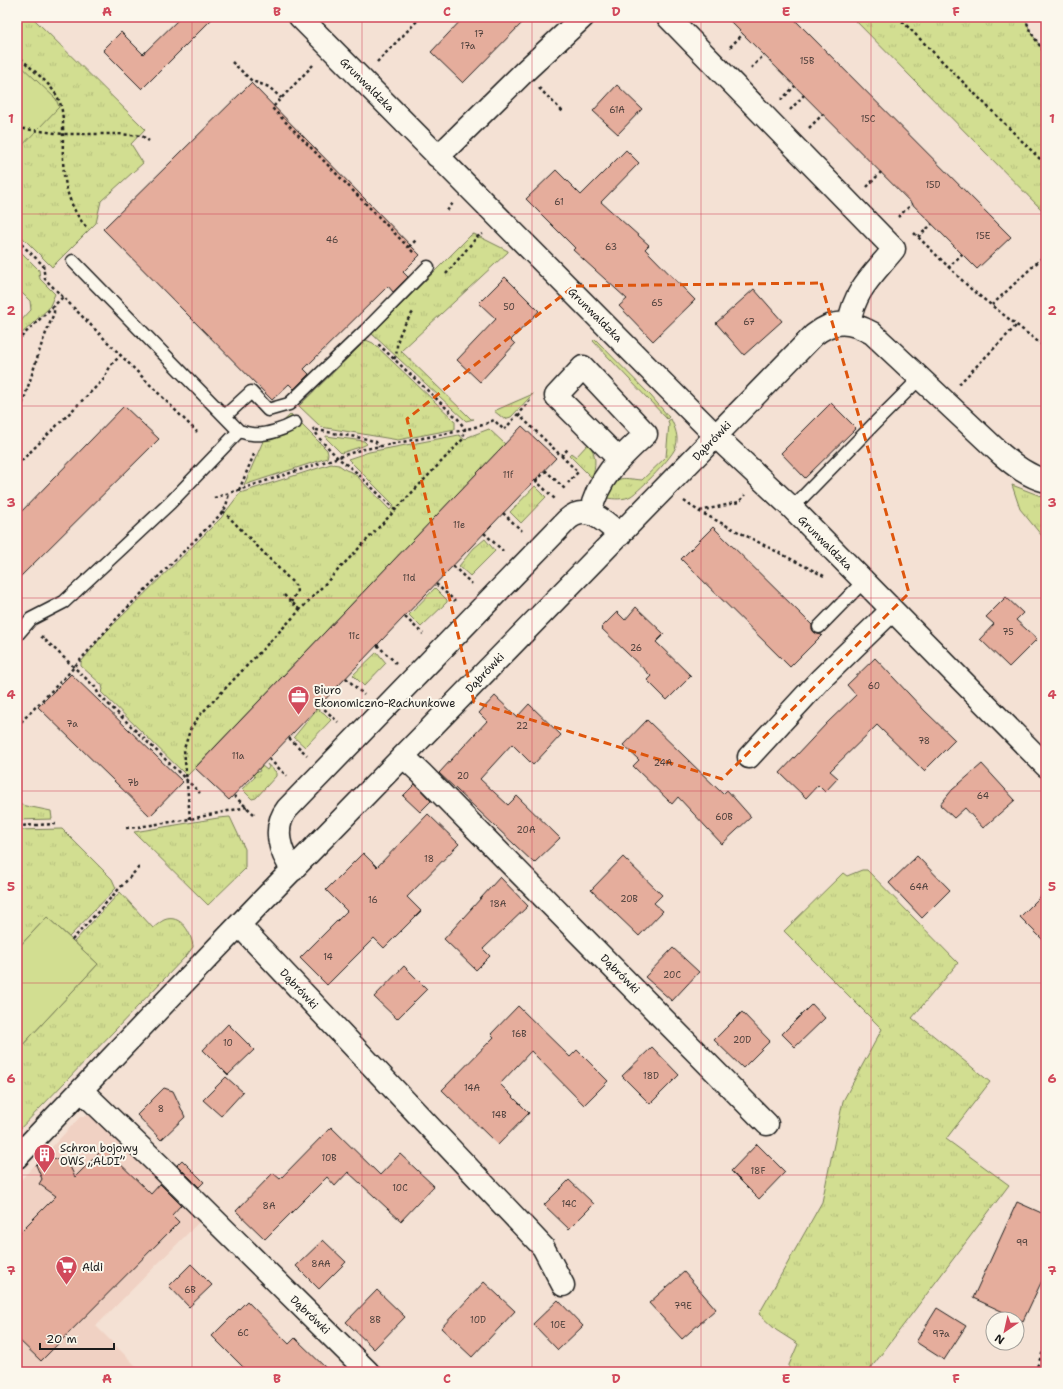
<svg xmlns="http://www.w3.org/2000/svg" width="1063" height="1389" viewBox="0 0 1063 1389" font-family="'Shantell Sans',sans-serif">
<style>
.built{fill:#f0d1c3}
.grass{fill:url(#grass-tufts);stroke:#777d56}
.garden{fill:#d2de91;stroke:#777d56}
.building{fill:#e5ad9c;stroke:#1c1c1c}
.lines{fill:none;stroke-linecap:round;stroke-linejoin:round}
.service-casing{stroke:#1c1c1c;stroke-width:15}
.minor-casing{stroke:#1c1c1c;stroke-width:25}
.path{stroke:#1c1c1c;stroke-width:2.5;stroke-dasharray:3 3;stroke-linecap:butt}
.service{stroke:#fbf7ec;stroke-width:12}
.minor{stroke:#fbf7ec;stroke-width:22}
.marked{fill:none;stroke:#de560d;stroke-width:3;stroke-dasharray:8 5;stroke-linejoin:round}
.grid{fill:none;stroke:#d1495b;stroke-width:1;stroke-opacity:0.55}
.labels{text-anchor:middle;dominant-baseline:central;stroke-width:4;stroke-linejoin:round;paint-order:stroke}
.number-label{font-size:9px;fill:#4e403c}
.street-label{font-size:11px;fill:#1c1c1c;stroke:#fbf7ec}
.poi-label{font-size:11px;fill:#1c1c1c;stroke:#fbf7ec;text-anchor:start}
.neatline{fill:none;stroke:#d1495b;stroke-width:1.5}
.grid-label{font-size:13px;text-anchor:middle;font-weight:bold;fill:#d1495b}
</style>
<defs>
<pattern id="grass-tufts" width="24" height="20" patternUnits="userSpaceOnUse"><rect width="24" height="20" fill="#d2de91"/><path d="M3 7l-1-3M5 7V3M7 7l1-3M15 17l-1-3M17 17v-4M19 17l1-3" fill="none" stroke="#b4be7c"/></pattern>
</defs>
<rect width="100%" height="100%" fill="#f4e1d4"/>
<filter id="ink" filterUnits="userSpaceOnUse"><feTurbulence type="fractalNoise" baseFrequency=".025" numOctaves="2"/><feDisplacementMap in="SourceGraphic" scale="8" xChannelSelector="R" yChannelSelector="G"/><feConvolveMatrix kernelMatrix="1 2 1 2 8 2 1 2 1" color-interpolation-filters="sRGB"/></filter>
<g filter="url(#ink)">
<path class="built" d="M95,1113L203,1218L96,1326L142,1372H17V1184L80,1117Z"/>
<path class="grass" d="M17,17H32L145,129L131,144L143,163L101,201L96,223L52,267L17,232Z
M852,17H1025L1030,31L1046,55V214Z
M474,234L508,251V252L401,351L466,414L471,419H474L466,421L372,334L471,235Z
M17,248L39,270L40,279L55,294L49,308L17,338V325L31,310L30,301L17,288Z
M595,339L651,396L669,417L667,419L593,341Z
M366,340L373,343L453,419L455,422V429L398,440L321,427L299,406Z
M533,394L511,417L504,419L494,411Z
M291,414L327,450L328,454L327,458L244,485L267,432L270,434Z
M671,419C675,428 679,437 676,446C674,456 640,490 631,496C624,500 614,499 606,498C615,474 620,478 642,480L666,457L669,424L668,421Z
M489,429L505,444L187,776L101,692L103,690L102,685L81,666V662L104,634L221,518L240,493L331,464L339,465L346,470L354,473L390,510L394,505L348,459L369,452L459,435L465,440L468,437Z
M588,444C597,453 596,466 592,478L569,455L571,453L576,457Z
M1012,485L1046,498V541L1020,509Z
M535,486L546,497L521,523L510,512Z
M485,539L495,551L470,576L459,566L474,548Z
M435,588L447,600V602L421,627L409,615Z
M377,652L386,663L364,686L353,675Z
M317,709L324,713L331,720L305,747L294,737Z
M267,764L276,772V776L256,798L252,799L242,789L255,777L253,775L257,771L258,772L260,771L259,769L262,766L267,770L269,767Z
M17,804L51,811L52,819L17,820Z
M230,817L245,849V869L208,905L134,832L218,818Z
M62,829L112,879L116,888L69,937L47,917L17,949V830Z
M862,870H867L958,963L912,1018L990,1082L946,1139L1009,1185L868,1372H789V1365L798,1344L776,1330L759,1314L822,1202L843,1101L882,1029L784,931L843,873L847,876Z
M120,892L153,928C157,925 160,922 164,920C181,913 192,934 193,947L187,955L17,1132V1051L98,964L74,942Z"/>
<path class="garden" d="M17,62L56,99L59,107L17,151Z
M326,436L364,441L367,444L363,446L341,453L326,438Z
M47,917L98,964L17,1051V949Z"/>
<path class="building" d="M181,17H214L142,89L103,50L121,32L143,54Z
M464,17H528L463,83L431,52Z
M726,17H792L1011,237L977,269Z
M251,83L420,255L403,272L408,277L393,292L388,286L304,369L309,374L294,389L289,384L272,400L103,229Z
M617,85L642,109L618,134L593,111Z
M626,150L639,163L601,202L649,245L645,249L695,300L653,341L619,306L627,299L573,250L575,248L526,199L556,170L581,195Z
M505,277L539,311L511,340L515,344L480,382L457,360L496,319L479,303Z
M754,289L782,321L744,355L716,323Z
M831,403L856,428L805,478L781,453Z
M124,406L159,439L17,580V516Z
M522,426L556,458L229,800L195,768Z
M713,527L812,625V629L814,632L817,634L822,635L790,667L681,559Z
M1006,597L1023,613L1016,620L1037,639L1009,667L980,639L994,624L986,617Z
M636,607L664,634L656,642L691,676L667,700L647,680L651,676L601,628L617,612L625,620Z
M875,658L925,711L955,740L924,771L877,725L830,771L838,778L825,792L818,785L806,798L780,773L827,723L856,695L847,685Z
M71,674L183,782L150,816L38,707Z
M495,696L517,717L529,704L561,735L533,765L512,744L480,779L508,805L517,796L560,838L534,863L439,773L487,721L479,713Z
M647,720L723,794L727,790L751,817L722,844L678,797L672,804L633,766L639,760L623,745Z
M982,764L1015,800L983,828L965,808L954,818L940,805L952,790Z
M415,784L431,801L420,812L403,796Z
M428,814L459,844L407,897L421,911L384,948L374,938L327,985L300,958L347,911L326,890L363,853L377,867Z
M917,856L950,890L922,918L889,883Z
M623,857L662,895L654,903L663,911L639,936L591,890Z
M500,877L528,906L483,949L490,956L476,970L444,939Z
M1046,891V943L1020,917Z
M673,948L699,972L672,1001L645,977Z
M404,966L427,989L397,1019L374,997Z
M812,1004L825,1018L795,1047L782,1034Z
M518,1006L570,1057L577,1050L608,1081L584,1105L531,1051L500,1084L529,1113L498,1145L442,1090L494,1037L491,1034Z
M742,1012L770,1041L743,1068L714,1040Z
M228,1024L254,1050L228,1075L203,1050Z
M652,1047L679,1075L650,1104L622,1076Z
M226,1077L243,1092L221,1116L203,1100Z
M164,1088L173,1091L175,1095L185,1117L161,1140L137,1115Z
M331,1127L380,1175L400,1154L434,1186L401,1221L348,1172L335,1186L327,1177L265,1239L236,1211L273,1173L280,1179Z
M757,1144L785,1172L759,1199L731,1171Z
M104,1148L151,1194L160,1184L181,1205L172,1215L179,1222L41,1361L17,1338V1235L56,1196L39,1184L42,1179L36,1165L46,1155L61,1161L66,1158L75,1177Z
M182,1160L204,1182L199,1187L177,1165Z
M569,1180L594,1204L569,1229L544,1205Z
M1017,1202L1046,1215V1272L1023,1321L973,1298Z
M323,1240L346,1262L319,1289L296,1266Z
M191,1264L212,1285L189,1307L169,1286Z
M684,1272L716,1309L682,1339L649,1303Z
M484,1282L515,1311L472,1357L441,1328Z
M377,1290L405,1317L374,1349L346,1322Z
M558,1300L583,1326L558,1350L533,1324Z
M247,1301L289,1344L295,1338L330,1372H248L212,1336Z
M937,1308L966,1326L944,1360L916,1342Z"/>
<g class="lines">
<defs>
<path id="service" d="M73,261L239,431C243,432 248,434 252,434C265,436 284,429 295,423
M225,416L251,392L268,410L289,404L365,331L428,267
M792,508L875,423L920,378
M819,627L864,581
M17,635L31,619L64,602L170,503L239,431"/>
<path id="minor" d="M300,17L658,378L726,446L792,508L1046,766
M668,17L894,249C873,275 855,289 849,323
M437,156L449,146L524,72L583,17
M590,514C598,477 620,458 646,434L583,367L556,396L619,459
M404,757L421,773L767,1124
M749,757L820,680L892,610
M293,870C280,853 272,828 287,809L567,520C586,502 606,522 620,535
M239,925L543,1247L563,1285
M81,1090L160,1166L368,1372
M17,1157L259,904L814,335C834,319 850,321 872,333L1001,454C1015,466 1028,476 1046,481"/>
</defs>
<use href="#service" class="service-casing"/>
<use href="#minor" class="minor-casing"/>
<path class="path" d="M898,17L1046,165
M1025,17L1030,31L1046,55
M730,47L743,34
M17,54C29,68 50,82 58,98C64,110 63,125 63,137C62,171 64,203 88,229
M232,62L252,81L269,87L281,98
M377,62L421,17
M313,65L272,108L415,254
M751,68L764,55
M539,88L564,113
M781,100L795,86
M790,110L804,95
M17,128L63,134H117L142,136L149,141
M809,128L823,114
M867,187L881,172
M447,211L453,203
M898,217L912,204
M914,233L972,290L1046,348
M918,237L932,224
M17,240L43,265L45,279L197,432
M409,247L417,239
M948,268L962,254
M446,274L477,237L483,234
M992,305L1046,254
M17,341L63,297
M394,359C398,354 396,346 398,340C401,329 407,320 414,311
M959,384L1017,325
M518,414L578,472L568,483
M17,421L42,343L54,313V306
M313,428L319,438L338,458L356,472L395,510
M316,430L367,439L376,442L379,447
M561,456L568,449
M17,465L103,380L111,365L121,355
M545,470L566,490
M535,480L556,500
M536,481L546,471
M239,490L255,452
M214,498L360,450L455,432L483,425L494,420L504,430L532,398
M684,501L700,512L824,576
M223,511L296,586L297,592L291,602
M700,511L739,502L745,495
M503,513L522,531
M484,533L503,551
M453,566L472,584
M436,584L455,601
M284,595L300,610
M405,617L423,634
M41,636L95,687L99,695L200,793
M377,645L396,663
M346,678L364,695
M320,705L338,722
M21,722L68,674L118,617L220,515L226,507L229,493
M289,738L307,755
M269,759L287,776
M234,796L254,814
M190,819L184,749L190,730L199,716L463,439L465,429L458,419L378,344
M17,826L56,824
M126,828L138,827L190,819L247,807
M72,940L141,865
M1035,1372L1046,1344"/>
<use href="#service" class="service"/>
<use href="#minor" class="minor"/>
</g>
</g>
<path class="marked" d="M821,283L909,593L722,779L474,702L407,419L574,286Z"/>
<path class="grid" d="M192,17V1372M362,17V1372M532,17V1372M701,17V1372M871,17V1372M17,214H1046M17,406H1046M17,598H1046M17,791H1046M17,983H1046M17,1175H1046"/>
<defs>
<symbol id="office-pin" viewBox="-11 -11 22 30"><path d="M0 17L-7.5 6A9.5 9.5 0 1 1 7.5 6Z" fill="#d1495b" stroke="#fbf7ec"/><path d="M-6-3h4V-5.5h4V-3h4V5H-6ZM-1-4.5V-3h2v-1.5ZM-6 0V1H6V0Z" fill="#fff"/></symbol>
<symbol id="building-pin" viewBox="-11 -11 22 30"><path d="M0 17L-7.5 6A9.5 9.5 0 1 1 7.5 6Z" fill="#d1495b" stroke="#fbf7ec"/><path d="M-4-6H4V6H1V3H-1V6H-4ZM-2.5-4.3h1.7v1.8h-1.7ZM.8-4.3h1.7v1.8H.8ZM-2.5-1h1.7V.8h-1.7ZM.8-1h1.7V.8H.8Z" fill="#fff"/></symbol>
<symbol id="supermarket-pin" viewBox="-11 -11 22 30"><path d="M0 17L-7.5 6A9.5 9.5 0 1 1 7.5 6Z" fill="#d1495b" stroke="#fbf7ec"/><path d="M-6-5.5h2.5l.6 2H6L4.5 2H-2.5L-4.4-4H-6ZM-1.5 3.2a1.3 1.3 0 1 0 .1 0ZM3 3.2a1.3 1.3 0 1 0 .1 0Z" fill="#fff"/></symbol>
</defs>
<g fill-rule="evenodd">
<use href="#office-pin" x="286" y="684" width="25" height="34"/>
<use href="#building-pin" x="32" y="1142" width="25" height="34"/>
<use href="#supermarket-pin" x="54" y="1254" width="25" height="34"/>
</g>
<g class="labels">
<g class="number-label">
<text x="479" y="34">17</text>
<text x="468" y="46">17a</text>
<text x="807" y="61">15B</text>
<text x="617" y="110">61A</text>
<text x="868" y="119">15C</text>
<text x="933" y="185">15D</text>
<text x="559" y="202">61</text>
<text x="983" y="236">15E</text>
<text x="332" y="240">46</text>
<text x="611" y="247">63</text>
<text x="657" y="303">65</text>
<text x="509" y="307">50</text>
<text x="749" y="322">67</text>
<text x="508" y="475">11f</text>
<text x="459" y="525">11e</text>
<text x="409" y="578">11d</text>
<text x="1008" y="632">75</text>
<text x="354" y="636">11c</text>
<text x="636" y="648">26</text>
<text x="874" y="686">60</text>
<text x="72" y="724">7a</text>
<text x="522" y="726">22</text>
<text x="924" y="741">78</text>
<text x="238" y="756">11a</text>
<text x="663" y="763">24A</text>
<text x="463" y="776">20</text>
<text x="133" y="783">7b</text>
<text x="983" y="796">64</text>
<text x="724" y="817">60B</text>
<text x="526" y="830">20A</text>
<text x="429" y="859">18</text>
<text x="919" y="887">64A</text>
<text x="629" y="899">20B</text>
<text x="373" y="900">16</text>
<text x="498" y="904">18A</text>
<text x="328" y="957">14</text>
<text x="672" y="975">20C</text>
<text x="519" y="1034">16B</text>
<text x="742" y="1040">20D</text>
<text x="228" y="1043">10</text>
<text x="651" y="1076">18D</text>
<text x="472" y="1088">14A</text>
<text x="161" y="1109">8</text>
<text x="499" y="1115">14B</text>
<text x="329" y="1158">10B</text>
<text x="758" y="1171">18F</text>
<text x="400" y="1188">10C</text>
<text x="569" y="1204">14C</text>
<text x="269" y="1206">8A</text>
<text x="1022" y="1243">99</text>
<text x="321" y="1264">8AA</text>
<text x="190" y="1290">6B</text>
<text x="683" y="1306">79E</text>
<text x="375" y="1320">8B</text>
<text x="478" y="1320">10D</text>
<text x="558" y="1325">10E</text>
<text x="243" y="1333">6C</text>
<text x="941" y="1334">97a</text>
</g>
<g class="street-label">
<text transform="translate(367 85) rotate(45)">Grunwaldzka</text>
<text transform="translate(595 315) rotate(45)">Grunwaldzka</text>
<text transform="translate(712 441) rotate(-46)">Dąbrówki</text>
<text transform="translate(825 543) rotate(45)">Grunwaldzka</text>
<text transform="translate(485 673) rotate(-46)">Dąbrówki</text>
<text transform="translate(620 974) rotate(45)">Dąbrówki</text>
<text transform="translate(299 989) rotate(47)">Dąbrówki</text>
<text transform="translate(310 1315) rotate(44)">Dąbrówki</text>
</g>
<g class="poi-label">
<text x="314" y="690">Biuro<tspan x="314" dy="13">Ekonomiczno-Rachunkowe</tspan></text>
<text x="60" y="1148">Schron bojowy<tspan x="60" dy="13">OWS „ALDI”</tspan></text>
<text x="82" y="1267">Aldi</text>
</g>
</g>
<rect width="1063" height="1389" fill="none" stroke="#fbf7ec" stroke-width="44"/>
<g transform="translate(1005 1331) rotate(214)"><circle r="19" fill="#fbf7ec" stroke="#a29f99"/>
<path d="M0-3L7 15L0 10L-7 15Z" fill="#d1495b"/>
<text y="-6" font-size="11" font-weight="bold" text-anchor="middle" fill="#1c1c1c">N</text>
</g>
<path d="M40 1343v6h74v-6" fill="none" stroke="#1c1c1c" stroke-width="2"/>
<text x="46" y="1343" font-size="12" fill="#1c1c1c" stroke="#fbf7ec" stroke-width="3" paint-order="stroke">20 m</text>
<rect x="22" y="22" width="1019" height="1345" class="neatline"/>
<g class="grid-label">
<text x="107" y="16">A</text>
<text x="277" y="16">B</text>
<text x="447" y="16">C</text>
<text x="616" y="16">D</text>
<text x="786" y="16">E</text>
<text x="956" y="16">F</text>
<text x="11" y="123">1</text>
<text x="1052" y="123">1</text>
<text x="11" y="315">2</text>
<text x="1052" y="315">2</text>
<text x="11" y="507">3</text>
<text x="1052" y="507">3</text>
<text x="11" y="699">4</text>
<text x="1052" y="699">4</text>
<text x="11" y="891">5</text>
<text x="1052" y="891">5</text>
<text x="11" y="1083">6</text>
<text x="1052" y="1083">6</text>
<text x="11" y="1275">7</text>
<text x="1052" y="1275">7</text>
<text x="107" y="1383">A</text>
<text x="277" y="1383">B</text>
<text x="447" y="1383">C</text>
<text x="616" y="1383">D</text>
<text x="786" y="1383">E</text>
<text x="956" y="1383">F</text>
</g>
</svg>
